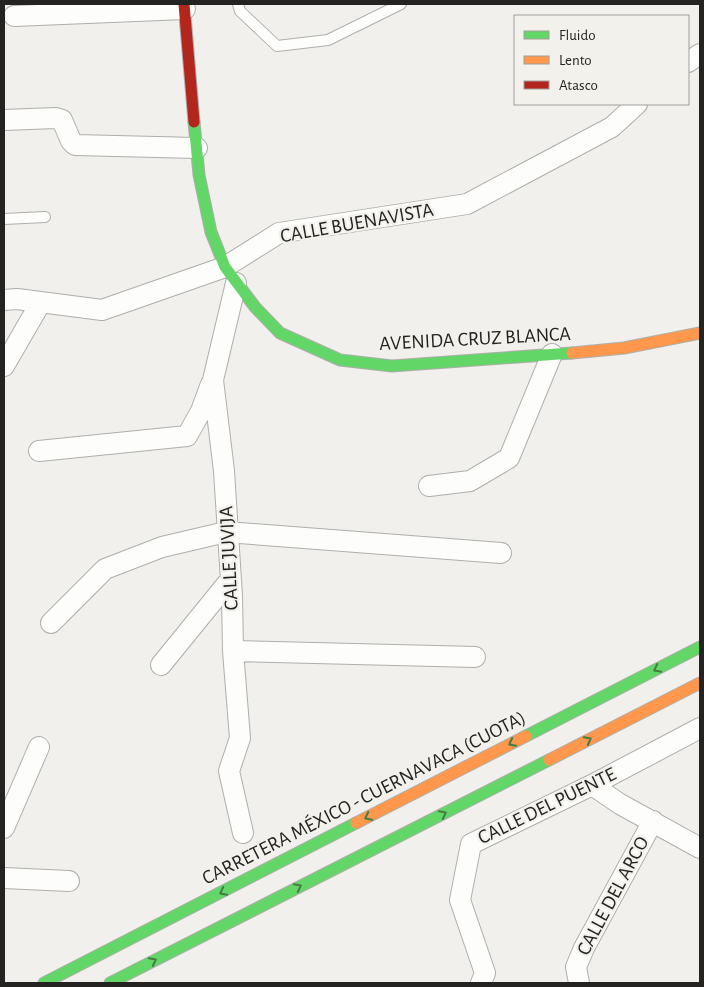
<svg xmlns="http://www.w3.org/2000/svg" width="704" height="987" viewBox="0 0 704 987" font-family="'Alegreya Sans',sans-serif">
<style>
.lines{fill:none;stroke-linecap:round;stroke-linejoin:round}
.lane-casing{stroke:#aeaeab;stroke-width:12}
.street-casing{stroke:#aeaeab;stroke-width:22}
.fast-casing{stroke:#aeaeab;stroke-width:13}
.slow-casing{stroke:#aeaeab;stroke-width:13}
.jam-casing{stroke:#aeaeab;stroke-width:13}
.lane{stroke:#fdfdfc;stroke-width:10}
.street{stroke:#fdfdfc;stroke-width:20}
.fast{stroke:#63d668;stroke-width:11}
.slow{stroke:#ff974d;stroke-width:11}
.jam{stroke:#b3261e;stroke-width:11}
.oneway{stroke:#447c44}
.labels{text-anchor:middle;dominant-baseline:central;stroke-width:4.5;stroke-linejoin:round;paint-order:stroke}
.street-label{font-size:20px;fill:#242321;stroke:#f2f1eb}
</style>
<rect width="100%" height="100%" fill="#f1f0ec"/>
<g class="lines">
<defs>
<path id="lane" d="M238,4L240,11L277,46L328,40L401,4
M4,219L45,217"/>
<path id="street" d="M14,16L185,9
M688,62L700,54
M4,120L56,118L62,120L71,141L75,145L197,148
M236,283L213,380L224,471L232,596L233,651L240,738L229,771L243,833
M4,300L17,299L102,310L225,267L279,233L467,204L612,127L637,104
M4,366L41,302
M39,451L187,436L201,411L211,384
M429,486L470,481L509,458L552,354
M51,623L105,569L162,547L226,532L501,553
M233,651L475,657
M161,665L226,585L231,582
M592,785L620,804L700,848
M4,828L39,747
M4,878L69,881
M481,983L485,973L460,900L471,844L592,785L700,728
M579,983L576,967L584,948L653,821"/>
<path id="fast" d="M194,122L199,175L211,232L225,267L255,307L280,333L340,360L392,366L572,353
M526,736L700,647
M44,983L356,823
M110,983L549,760"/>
<path id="slow" d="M572,353L624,348L700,333
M549,760L700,683
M356,823L526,736"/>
<path id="jam" d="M184,4L194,122"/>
</defs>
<use href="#lane" class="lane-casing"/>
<use href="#street" class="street-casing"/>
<use href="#fast" class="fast-casing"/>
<use href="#slow" class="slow-casing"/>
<use href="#jam" class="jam-casing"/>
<use href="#lane" class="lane"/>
<use href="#street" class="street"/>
<use href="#fast" class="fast"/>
<use href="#slow" class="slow"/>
<use href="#jam" class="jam"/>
</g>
<defs><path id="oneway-chevron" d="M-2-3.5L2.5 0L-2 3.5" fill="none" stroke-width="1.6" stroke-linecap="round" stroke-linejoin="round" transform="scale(1.25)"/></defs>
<g class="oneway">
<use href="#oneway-chevron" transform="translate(657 669) rotate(153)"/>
<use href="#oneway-chevron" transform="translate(588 740) rotate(-27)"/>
<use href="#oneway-chevron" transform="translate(512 743) rotate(153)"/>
<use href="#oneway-chevron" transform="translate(443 814) rotate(-27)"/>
<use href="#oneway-chevron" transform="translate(368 817) rotate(153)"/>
<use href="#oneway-chevron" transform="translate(298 887) rotate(-27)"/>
<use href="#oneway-chevron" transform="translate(223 892) rotate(153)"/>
<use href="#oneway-chevron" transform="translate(153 961) rotate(-27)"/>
</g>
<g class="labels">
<g class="street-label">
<text transform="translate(357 223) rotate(-10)">CALLE BUENAVISTA</text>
<text transform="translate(475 339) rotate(-3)">AVENIDA CRUZ BLANCA</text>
<text transform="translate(229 558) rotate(-93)">CALLE JUVIJA</text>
<text transform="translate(364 798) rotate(-27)">CARRETERA MÉXICO - CUERNAVACA (CUOTA)</text>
<text transform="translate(547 806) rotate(-26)">CALLE DEL PUENTE</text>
<text transform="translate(613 896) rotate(-62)">CALLE DEL ARCO</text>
</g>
</g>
<rect width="704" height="987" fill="none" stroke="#242321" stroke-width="10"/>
<rect x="514" y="15" width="175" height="90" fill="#f2f1eb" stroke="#a09f9a"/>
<rect x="524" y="31" width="25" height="8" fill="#63d668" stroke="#a09f9a"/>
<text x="559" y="40" font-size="15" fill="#242321">Fluido</text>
<rect x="524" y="56" width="25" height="8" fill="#ff974d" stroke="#a09f9a"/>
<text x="559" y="65" font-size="15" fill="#242321">Lento</text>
<rect x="524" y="81" width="25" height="8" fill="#b3261e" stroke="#a09f9a"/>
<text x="559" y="90" font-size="15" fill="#242321">Atasco</text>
</svg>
